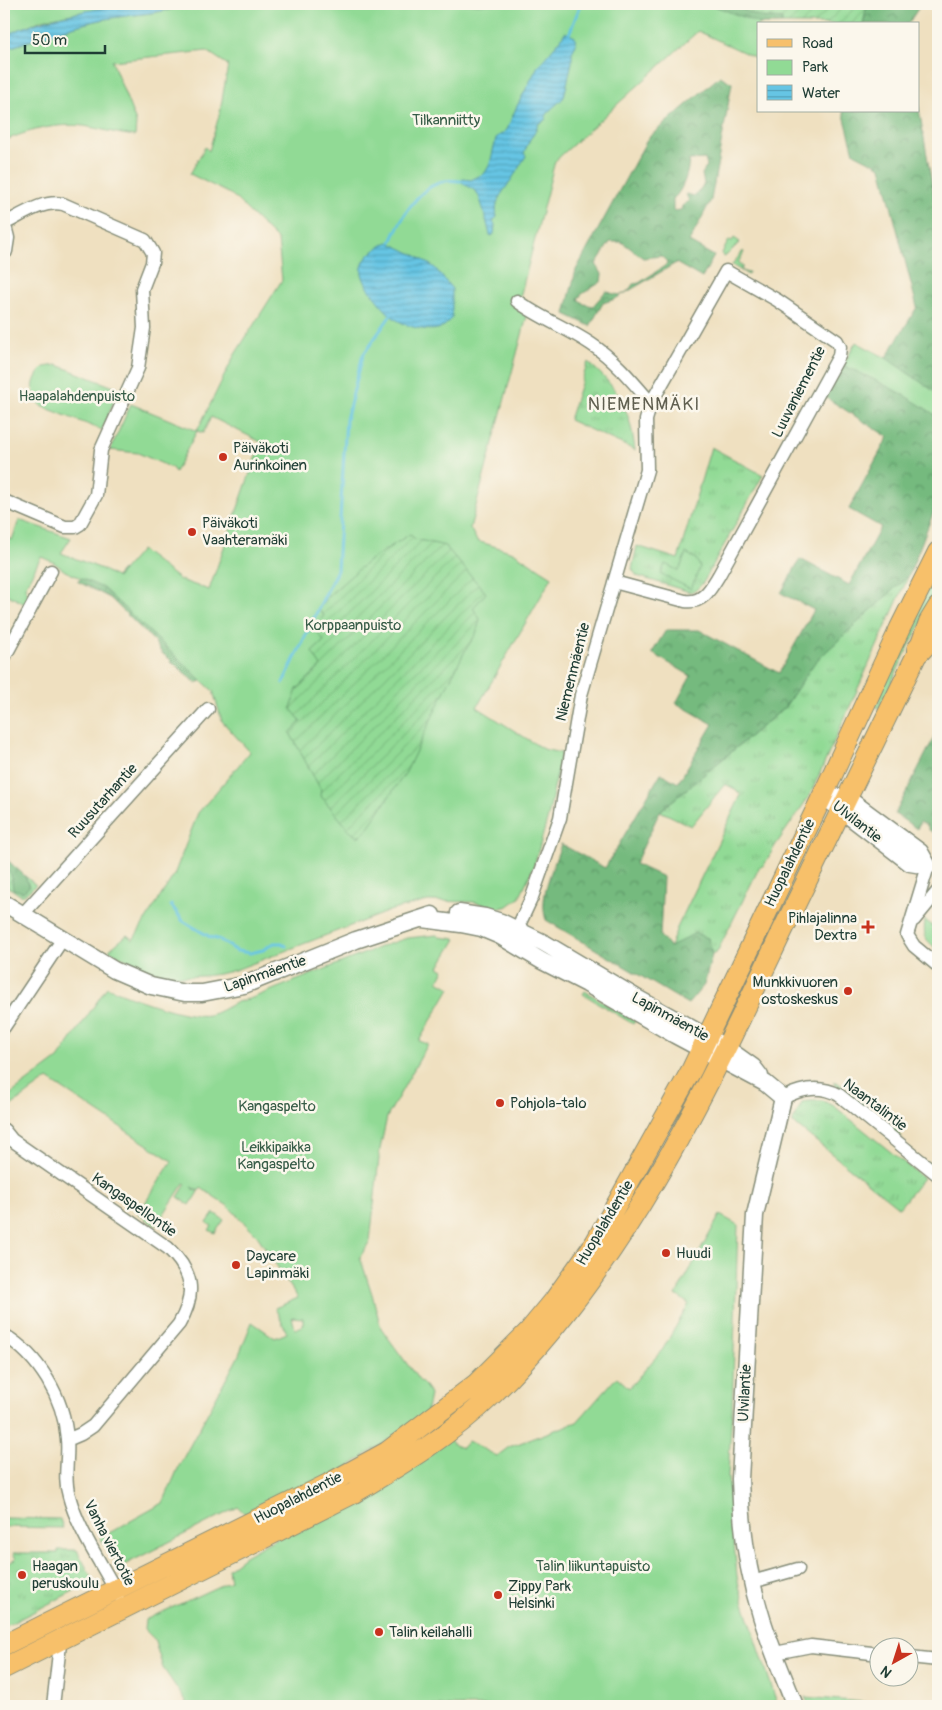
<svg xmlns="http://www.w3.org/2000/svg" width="942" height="1710" viewBox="0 0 942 1710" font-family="Pangolin,sans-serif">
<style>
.grass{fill:url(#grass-tufts);stroke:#588c64}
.forest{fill:url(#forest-crowns);stroke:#4a7c59;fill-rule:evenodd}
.park{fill:#91da95;stroke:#588c64;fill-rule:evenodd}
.garden{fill:url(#garden-furrows);stroke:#588c64}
.water{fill:url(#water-rules);stroke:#42818c}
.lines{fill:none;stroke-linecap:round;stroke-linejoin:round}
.stream{stroke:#66c5e4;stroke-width:3}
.minor-casing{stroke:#878e7a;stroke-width:15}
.tertiary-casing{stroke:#878e7a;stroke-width:19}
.primary-casing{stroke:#878e7a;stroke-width:22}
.motorway-casing{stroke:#878e7a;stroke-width:26}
.minor{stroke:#fff;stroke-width:12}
.tertiary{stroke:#fff;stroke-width:16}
.primary{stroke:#f7c06b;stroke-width:20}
.motorway{stroke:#f7c06b;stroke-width:24}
.tram{stroke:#1f3d34;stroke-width:1}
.poi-dot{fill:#c8321e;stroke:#fbf7ec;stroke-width:2}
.labels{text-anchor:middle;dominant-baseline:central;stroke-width:5;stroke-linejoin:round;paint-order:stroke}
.park-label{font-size:15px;fill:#365c47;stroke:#fbf7ec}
.street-label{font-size:15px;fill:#1f3d34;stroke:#fbf7ec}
.poi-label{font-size:15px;fill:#1f3d34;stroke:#fbf7ec;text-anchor:start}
.quarter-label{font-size:18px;letter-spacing:1px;fill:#605f50;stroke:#fbf7ec}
</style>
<defs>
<pattern id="grass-tufts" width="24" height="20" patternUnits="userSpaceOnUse" patternTransform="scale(1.25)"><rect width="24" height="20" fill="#91da95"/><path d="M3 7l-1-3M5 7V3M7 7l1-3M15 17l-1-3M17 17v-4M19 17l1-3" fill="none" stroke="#7dbc81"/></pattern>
<pattern id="forest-crowns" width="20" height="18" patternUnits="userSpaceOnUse" patternTransform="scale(1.25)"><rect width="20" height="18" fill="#74ba7e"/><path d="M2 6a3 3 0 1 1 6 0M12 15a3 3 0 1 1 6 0" fill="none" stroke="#5f9868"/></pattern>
<pattern id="garden-furrows" width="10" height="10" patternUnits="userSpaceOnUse" patternTransform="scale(1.25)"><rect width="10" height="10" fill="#91da95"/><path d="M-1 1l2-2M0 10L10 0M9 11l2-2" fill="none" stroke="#7dbc81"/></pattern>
<pattern id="water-rules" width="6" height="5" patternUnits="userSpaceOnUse" patternTransform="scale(1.25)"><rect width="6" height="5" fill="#66c5e4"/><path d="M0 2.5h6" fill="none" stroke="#53a1ba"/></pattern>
</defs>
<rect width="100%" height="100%" fill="#fbf7ec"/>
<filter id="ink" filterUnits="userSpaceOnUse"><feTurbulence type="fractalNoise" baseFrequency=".02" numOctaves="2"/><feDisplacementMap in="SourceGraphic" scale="10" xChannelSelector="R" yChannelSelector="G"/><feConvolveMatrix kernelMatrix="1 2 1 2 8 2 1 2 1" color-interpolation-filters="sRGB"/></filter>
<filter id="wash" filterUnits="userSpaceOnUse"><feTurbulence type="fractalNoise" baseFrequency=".0096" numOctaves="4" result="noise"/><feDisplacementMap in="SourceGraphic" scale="20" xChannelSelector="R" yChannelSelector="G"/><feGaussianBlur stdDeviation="1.12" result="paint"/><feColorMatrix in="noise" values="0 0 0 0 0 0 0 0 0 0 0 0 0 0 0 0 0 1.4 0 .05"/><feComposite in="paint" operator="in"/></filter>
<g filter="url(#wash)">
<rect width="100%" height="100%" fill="#efe0c0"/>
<path class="grass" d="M734,238L740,242L726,256L724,257L722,253L729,240L732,241Z
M743,251L744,252L738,263L743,266L741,270L747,273L749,272L748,275L732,265Z
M588,362C619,389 630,409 635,450L569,420Z
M711,447L763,475L703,583L696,590L690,592L637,576L632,569L637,546L678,559Z
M938,567V595L910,644L879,708L876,707L891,668Z
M909,575L810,795L775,846L764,865L759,868L717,952L712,955L708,938L670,947L677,928L741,795L735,789L725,784L691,826L660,811L784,708L814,662Z
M4,867L29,887L25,876L36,885L23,896L20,895L4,884Z
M925,920L938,930V950C925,939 923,938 925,920Z
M585,991L635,1021L633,1024L583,994Z
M837,1082L898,1130L902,1138L833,1083Z
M808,1101H823L834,1106L923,1178L899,1208L792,1122L802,1103Z
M4,1518L60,1519L63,1528L4,1527Z
M58,1550H77L92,1578L89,1583L4,1627V1566L16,1559L13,1553H58Z"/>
<path class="forest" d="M702,4H728L762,17L782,19V24H758Z
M867,4H921L908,24H863Z
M720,76L732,83L711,200L689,242L714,256L702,278L676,263L615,299L603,303L590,326L565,314L576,270L648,138ZM705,159L707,166L702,174L704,184L695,196L686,194L689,201L682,206L681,210L673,211V199C683,190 688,174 689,160ZM610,242H622L643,258L661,256L667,262L666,265L639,283L633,284C626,296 619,297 606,291L593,306L584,304L578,299L582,294L601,282L602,274L596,264Z
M918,103L935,202L938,205V394L886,358L917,307L881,167L854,153L843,111H918Z
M843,365C876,380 909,396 938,417V501L909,575L815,662L784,708L660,811L635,864L663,877L660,936L670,947L695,933L708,938L712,955L704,985L688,1004L546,920C538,896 554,867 561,844L605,868L661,773L678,783L713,724L676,703L691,676L652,653L666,630H699L779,673L814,610L781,593L800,559L849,585L881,527L849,509L888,437L825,397Z
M122,570L129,575L162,628L202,681L196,683L161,652L154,641L110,598L77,581L83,577L114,579Z
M938,730V828L933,832L929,830L927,825L920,822L917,829L895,814Z
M4,857L25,876L29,887L23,892L13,889L11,874L4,867Z"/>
<path class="park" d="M4,4H123L42,20L4,36Z
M189,4H709L760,24H758V59L698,31L555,161L517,309L527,316L470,528L477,541L513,552L552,577L477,707L543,749L561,753L549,813L534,866L519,898L508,906L500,908L473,902L428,901L392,910L238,969C208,979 173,979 143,968C131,963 120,956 109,950L127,935L133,940L174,875L198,813L250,752L222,721L213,691L103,588L65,571L53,562L41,557L25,587L29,597L25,604L4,593V537L12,540L19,520L71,538L61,553L102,569L117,578L141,550L180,580L209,590L261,442L211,417L203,433L197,431L175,472L172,468L138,453L110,450L131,404L197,431L234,356L282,280L278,240L232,195L190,174L205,147L209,151L220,112L228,65L207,51L112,61L136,122L135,136C118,134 101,129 84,126C56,123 29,130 4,141V52L8,48C40,38 72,25 105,19C133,14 162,14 189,4Z
M856,342L886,358L938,394V417C909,396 876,380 843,365Z
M57,365L119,389L102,430L41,406C29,393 32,378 44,367Z
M686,553L696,559L700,567L691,589L661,574L665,564L679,571Z
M437,935L439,937L456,939L439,967L444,970L438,981L450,988L419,1041L428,1044L387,1117L380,1149L370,1241L360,1257L372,1294L381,1328L418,1379L426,1387L430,1395L427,1409L428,1413L342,1471L271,1504L245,1514L238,1507L120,1567L100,1538L163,1503L180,1464L238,1357L252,1322L275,1338L287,1333L275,1308L298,1298L258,1237L228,1206L201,1188L199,1191L191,1187L198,1192L190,1205L178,1197L186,1184L184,1183L156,1226L138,1214L172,1161L48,1079L4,1111V1099L58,1059L107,987C127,996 188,1019 209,1015C218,1013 225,1008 233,1004C238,1001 246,1000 252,998L383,946L407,938ZM292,1317L303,1318V1326L295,1329Z
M214,1213L224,1220L215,1233L209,1230L212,1226L207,1223Z
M720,1215L738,1225L732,1410L728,1476L737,1576L740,1591L778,1706H189L163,1668L154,1639L144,1629L145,1620L230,1581L228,1569L245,1556L449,1439L454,1445L462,1448L468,1441L497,1456L509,1447L577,1422L617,1377L629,1388L663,1349L689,1304L676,1295Z
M805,1697L911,1706H809Z"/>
<path class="garden" d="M728,4H867L863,24H782V19L762,17Z
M410,534L415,539L445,546L486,593L473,608L480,619L476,634L466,649L445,690L406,772L364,833L357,837L351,832L320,795L321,790L290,733L301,721L291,709L297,689L321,666L312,652L324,641L313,626L324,616L319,609L328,596L367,562Z"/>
<path class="water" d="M123,4H189C162,14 133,14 105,19C72,25 40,38 8,48L4,52V36C41,18 82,12 123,4Z
M565,32L575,37L576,45L572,52V62L564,97C558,105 547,109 545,120L538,124L534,134L530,139L524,153L526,156C521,163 518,170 513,177C505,191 493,199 497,217L493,221L495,225L494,234L492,236L490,235C488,227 481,198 477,193C472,187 465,186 461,181L463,179L471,180L485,173L490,164L496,138L507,130L516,108L538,66L561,39Z
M388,242L417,256L435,268L452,289V318C450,320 447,324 444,326C433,335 404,326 394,318C384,310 358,280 362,267C366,253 377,249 388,242Z"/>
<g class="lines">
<path class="stream" d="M569,34L581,4
M391,242C401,219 417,187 445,181C450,180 456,181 461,181
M283,683L337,570L346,420L363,355L391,315
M171,905L183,921L210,937L220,940L237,951L250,953L263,950L274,943H282L286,946"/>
</g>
</g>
<g filter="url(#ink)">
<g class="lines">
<defs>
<path id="minor" d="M4,224C22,215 42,200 63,204L145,240L153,253L152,263L142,289L144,328L138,368L101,450L96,495L80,524L75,527H65L4,501
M517,301C540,318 567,328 591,344C614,359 633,382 651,403
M4,658L51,571
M928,866L907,935L914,946L938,966
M22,915L208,709
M914,920L938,891
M518,937L517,929L532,897L560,818L581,695L647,470L646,420L651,403L726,271L777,300L837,341L840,347L839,356L719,575C711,588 703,604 685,601L614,582
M4,1027L62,940
M783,1098C802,1088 820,1085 839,1095L938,1175
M4,1130L12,1140L168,1248C193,1272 197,1293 179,1324L93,1426L81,1434L67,1440
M4,1335C39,1356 64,1398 67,1439C69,1458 63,1477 69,1496C78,1530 102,1564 118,1595
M752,1582L798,1569
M775,1653L811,1646L880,1654
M910,1657L938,1660
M53,1706L61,1635"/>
<path id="tertiary" d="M4,230L6,238L4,251
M823,795L847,798L920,852L928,866
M832,803L910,863L928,866
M4,903L114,970L151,986L185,993H202L244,985L356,940L432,915
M459,913L485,917L501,922L544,943L635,997L725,1047L753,1067L760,1076
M423,919L461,924L481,928L500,936L542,961L587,984L675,1035L765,1083L783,1098L755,1215L740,1479C741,1523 747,1570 760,1612C769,1644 783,1675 795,1706"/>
<path id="primary" d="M4,1645L330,1483L387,1452L476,1384L529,1331L553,1302L595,1243L692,1069L823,795L900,628L938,552
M4,1668L352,1494C401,1465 451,1435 492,1395C621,1270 702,1100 778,940C825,843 872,747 919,650L929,622L938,607"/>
<path id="motorway" d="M919,650L938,629"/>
</defs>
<use href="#minor" class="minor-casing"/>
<use href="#tertiary" class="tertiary-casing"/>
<use href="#primary" class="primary-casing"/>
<use href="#motorway" class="motorway-casing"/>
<use href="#minor" class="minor"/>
<use href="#tertiary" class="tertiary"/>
<use href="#primary" class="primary"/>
<use href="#motorway" class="motorway"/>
<path class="tram" d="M4,220C10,234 12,246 4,260"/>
</g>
</g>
<g class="poi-dot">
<circle cx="223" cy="457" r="5"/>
<circle cx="192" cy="532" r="5"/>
<path d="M865.5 919.5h5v5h5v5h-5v5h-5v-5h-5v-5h5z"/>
<circle cx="848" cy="991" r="5"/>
<circle cx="500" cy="1103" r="5"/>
<circle cx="666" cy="1253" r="5"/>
<circle cx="236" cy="1265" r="5"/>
<circle cx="22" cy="1575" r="5"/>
<circle cx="498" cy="1595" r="5"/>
<circle cx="379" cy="1632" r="5"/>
</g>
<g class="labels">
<g class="park-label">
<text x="446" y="120">Tilkanniitty</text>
<text x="77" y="396">Haapalahdenpuisto</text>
<text x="353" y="625">Korppaanpuisto</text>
<text x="277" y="1106">Kangaspelto</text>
<text x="276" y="1147">Leikkipaikka<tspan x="276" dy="17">Kangaspelto</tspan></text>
<text x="593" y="1566">Talin liikuntapuisto</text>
</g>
<g class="street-label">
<text transform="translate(799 392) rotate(-63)">Luuvaniementie</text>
<text transform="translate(573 672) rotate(-76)">Niemenmäentie</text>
<text transform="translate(103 801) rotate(-48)">Ruusutarhantie</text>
<text transform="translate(857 822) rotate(38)">Ulvilantie</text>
<text transform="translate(790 863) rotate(-64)">Huopalahdentie</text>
<text transform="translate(265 974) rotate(-19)">Lapinmäentie</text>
<text transform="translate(670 1017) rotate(29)">Lapinmäentie</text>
<text transform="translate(875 1105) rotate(37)">Naantalintie</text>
<text transform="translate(134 1205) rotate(35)">Kangaspellontie</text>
<text transform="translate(605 1223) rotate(-59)">Huopalahdentie</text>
<text transform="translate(745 1393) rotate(-87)">Ulvilantie</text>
<text transform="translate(298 1498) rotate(-27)">Huopalahdentie</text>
<text transform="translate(109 1543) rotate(63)">Vanha viertotie</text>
</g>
<g class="poi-label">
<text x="233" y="448">Päiväkoti<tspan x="233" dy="17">Aurinkoinen</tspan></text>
<text x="202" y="523">Päiväkoti<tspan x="202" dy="17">Vaahteramäki</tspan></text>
<text x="857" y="918" text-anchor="end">Pihlajalinna<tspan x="857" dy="17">Dextra</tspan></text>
<text x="838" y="982" text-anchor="end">Munkkivuoren<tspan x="838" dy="17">ostoskeskus</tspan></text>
<text x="510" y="1103">Pohjola-talo</text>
<text x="676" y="1253">Huudi</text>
<text x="246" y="1256">Daycare<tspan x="246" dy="17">Lapinmäki</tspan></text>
<text x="32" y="1566">Haagan<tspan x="32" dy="17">peruskoulu</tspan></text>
<text x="508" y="1586">Zippy Park<tspan x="508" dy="17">Helsinki</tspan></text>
<text x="389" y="1632">Talin keilahalli</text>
</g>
<g class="quarter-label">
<text x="644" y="404">NIEMENMÄKI</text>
</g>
</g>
<rect width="942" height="1710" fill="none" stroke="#fbf7ec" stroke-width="20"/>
<rect x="757" y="22" width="162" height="90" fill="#fbf7ec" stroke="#a3ada2"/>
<rect x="767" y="39" width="25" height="8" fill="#f7c06b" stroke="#a3ada2"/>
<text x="802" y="48" font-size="15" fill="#1f3d34">Road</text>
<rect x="767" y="60" width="25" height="15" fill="#91da95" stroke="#a3ada2"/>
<text x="802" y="72" font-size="15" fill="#1f3d34">Park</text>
<rect x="767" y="85" width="25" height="15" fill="url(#water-rules)" stroke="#a3ada2"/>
<text x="802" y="98" font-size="15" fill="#1f3d34">Water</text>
<g transform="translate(894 1662) rotate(219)"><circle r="24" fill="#fbf7ec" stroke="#a3ada2"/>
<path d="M0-4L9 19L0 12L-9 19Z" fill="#c8321e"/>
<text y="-8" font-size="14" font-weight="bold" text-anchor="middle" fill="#1f3d34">N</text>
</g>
<path d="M25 45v8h80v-8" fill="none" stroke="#1f3d34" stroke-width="2.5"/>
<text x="32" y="45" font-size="15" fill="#1f3d34" stroke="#fbf7ec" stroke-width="4" paint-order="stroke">50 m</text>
</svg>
